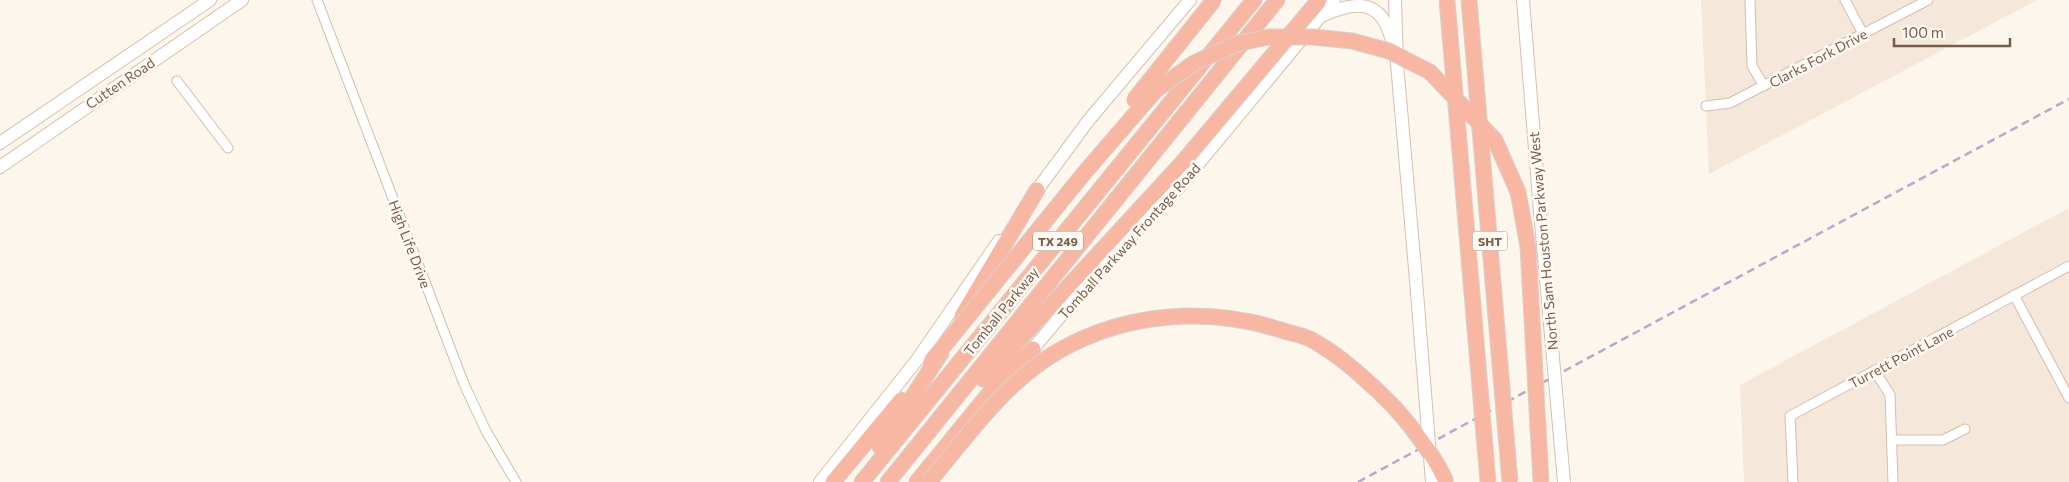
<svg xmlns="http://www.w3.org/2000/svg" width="2069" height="482" viewBox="0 0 2069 482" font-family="Commissioner,sans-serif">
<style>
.residential{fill:#f5e8da}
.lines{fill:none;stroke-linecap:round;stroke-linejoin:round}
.street-casing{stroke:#d1beb0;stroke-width:11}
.secondary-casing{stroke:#d6c0b0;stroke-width:14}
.highway-casing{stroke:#dad1cd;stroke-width:17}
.street{stroke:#fff;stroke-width:9}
.secondary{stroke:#fff;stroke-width:12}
.highway{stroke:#f7b7a3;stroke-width:15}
.rail{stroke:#b9a8c9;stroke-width:2.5;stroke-dasharray:8 5;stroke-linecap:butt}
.secondary-bridge-casing{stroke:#d6c0b0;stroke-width:14;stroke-linecap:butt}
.highway-bridge-casing{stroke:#dad1cd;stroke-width:17;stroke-linecap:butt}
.secondary-bridge{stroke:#fff;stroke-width:12}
.highway-bridge{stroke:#f7b7a3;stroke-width:15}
.labels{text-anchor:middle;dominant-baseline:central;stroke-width:5;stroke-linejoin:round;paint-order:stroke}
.shield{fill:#fffaf3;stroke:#a28b7f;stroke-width:1}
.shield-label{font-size:12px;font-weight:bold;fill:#7a5c4d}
.street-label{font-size:14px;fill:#7a5c4d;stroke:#fffaf3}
</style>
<rect width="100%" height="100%" fill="#fdf6ec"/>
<path class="residential" d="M1701,0H2037L1709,174Z
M2069,208V482H1744L1740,385Z"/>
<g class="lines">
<defs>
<path id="street" d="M317,0L464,384L486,431L516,482
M1750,0L1752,66L1764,86
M1845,0L1863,34
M177,81L228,148
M1706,106L1730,103L1928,0
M2014,295L2069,398
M1875,371L1890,395L1893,482
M1892,440H1943L1965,429
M1793,482L1790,416L2069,266"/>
<path id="secondary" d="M1395,0L1397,64L1416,280
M1523,0L1540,211
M1324,15C1358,0 1382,0 1392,41
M0,143L210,0
M0,167L242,0
M1032,197L1088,121L1190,0
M1027,356L1105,263L1179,187L1334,0
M820,482L917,360L999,241"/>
<path id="highway" d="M962,316L1037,190
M983,379L1182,163
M880,447L941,353
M833,482L901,400
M862,482L1254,0
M888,482L1277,0
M917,482L1006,373L1033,349"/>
</defs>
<use href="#street" class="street-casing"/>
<use href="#secondary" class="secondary-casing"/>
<use href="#highway" class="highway-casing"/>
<use href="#street" class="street"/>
<use href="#secondary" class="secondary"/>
<use href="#highway" class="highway"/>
<path class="rail" d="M1358,482L2069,99"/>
<defs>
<path id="secondary-bridge" d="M1540,211L1564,482
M1416,280L1432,482"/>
<path id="highway-bridge" d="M1447,0L1488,482
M1469,0L1510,482
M1134,100L1214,0
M1182,163L1319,0
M931,362L1085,172L1156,90L1194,63L1239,43L1269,37H1313L1352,41L1389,51L1430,72L1495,140L1518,192L1528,247L1541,482
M929,482C969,434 1006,380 1062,349C1129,312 1209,307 1281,330C1290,333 1301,335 1310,339C1339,354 1366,379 1389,402C1407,420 1437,459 1446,482"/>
</defs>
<use href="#secondary-bridge" class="secondary-bridge-casing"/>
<use href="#highway-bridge" class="highway-bridge-casing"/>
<use href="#secondary-bridge" class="secondary-bridge"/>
<use href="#highway-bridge" class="highway-bridge"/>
</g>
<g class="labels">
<g class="shield">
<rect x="1033" y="231.5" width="50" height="19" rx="4"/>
<rect x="1472.5" y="231.5" width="35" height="19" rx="4"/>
</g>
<g class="shield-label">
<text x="1058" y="241">TX 249</text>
<text x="1490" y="241">SHT</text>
</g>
<g class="street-label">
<text transform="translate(1818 58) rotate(-28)">Clarks Fork Drive</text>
<text transform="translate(120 83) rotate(-34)">Cutten Road</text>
<text transform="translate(1129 241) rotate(-48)">Tomball Parkway Frontage Road</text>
<text transform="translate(1543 241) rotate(-95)">North Sam Houston Parkway West</text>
<text transform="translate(410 244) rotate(69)">High Life Drive</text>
<text transform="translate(1001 311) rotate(-51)">Tomball Parkway</text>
<text transform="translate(1901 357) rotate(-28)">Turrett Point Lane</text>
</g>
</g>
<path d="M1894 38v8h116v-8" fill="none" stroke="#7a5c4d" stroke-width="2.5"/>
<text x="1902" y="38" font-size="15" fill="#7a5c4d" stroke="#fffaf3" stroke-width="4" paint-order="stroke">100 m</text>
</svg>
